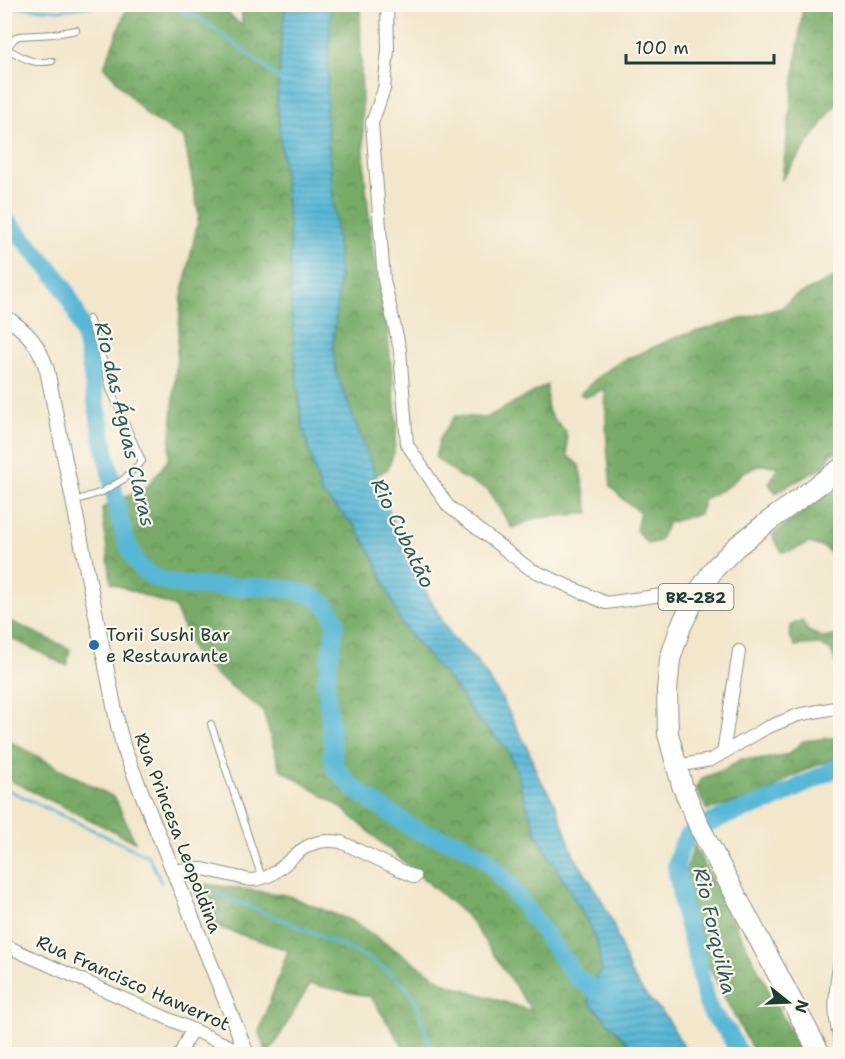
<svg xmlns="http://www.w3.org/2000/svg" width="845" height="1059" viewBox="0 0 845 1059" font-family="'Shantell Sans',sans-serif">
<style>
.forest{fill:url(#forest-crowns);stroke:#4a744d;stroke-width:1.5}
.water{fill:url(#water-rules);stroke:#3b7a85;stroke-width:1.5}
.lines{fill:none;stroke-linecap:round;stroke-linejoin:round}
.stream{stroke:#57b7d6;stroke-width:3}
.river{stroke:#57b7d6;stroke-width:18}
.service-casing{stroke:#889280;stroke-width:8}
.minor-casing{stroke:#889280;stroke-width:14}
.tertiary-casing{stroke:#889280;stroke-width:16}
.trunk-casing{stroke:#889280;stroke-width:22}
.service{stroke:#fff;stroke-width:6}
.minor{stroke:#fff;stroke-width:12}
.tertiary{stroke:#fff;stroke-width:14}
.trunk{stroke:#fff;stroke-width:20}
.poi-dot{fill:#1f6fb2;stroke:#fbf7ec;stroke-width:2}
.labels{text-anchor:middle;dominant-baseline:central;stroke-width:4.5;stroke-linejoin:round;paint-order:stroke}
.shield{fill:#fbf7ec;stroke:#61756b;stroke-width:1.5}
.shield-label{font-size:16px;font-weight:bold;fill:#1f3d34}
.poi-label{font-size:18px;fill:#1f3d34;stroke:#fbf7ec;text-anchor:start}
.street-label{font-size:18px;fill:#1f3d34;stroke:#fbf7ec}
.water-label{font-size:20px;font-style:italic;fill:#2d5c5c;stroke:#fbf7ec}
</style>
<defs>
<pattern id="forest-crowns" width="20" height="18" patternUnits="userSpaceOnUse" patternTransform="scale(1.5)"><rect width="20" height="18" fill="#76aa66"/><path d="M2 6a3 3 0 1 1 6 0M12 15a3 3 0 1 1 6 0" fill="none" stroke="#608c55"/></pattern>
<pattern id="water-rules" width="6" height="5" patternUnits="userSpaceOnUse" patternTransform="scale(1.5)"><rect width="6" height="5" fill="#57b7d6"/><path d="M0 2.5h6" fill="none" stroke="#4796ae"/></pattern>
</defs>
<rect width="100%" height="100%" fill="#fbf7ec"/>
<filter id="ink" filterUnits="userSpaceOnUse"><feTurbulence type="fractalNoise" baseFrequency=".0167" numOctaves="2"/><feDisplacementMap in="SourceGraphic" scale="12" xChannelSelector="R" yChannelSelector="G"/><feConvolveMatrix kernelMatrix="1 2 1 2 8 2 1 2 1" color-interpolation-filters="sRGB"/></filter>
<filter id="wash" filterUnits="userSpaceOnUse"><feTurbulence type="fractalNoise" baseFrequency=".008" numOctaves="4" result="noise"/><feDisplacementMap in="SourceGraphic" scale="24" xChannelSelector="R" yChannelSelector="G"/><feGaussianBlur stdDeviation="1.35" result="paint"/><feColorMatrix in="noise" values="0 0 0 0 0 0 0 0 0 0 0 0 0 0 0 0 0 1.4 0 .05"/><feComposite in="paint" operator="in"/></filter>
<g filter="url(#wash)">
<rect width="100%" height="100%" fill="#f2e6cb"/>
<path class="forest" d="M128,5H219L242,26V5H286L282,30L277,102L290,238L291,300L297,382L303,428L321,493L354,525L363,539L375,560L401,623L409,634L454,686L476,718L503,744L509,753L519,776L522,792L539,839L590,925L598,946L601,970L596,977L588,1001L638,1054H408L371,997L310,984L269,1054H266L259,1032L288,950L214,926L199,883L286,895L352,921L445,983L532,1011L469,918L338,805L280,769L263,711L196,659L175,607L111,583L102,508L147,487L169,459L181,301L199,216L184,138L148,116L104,67Z
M331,5H360L362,106L365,177L373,253L387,325L397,425L394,452L388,469L375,476L336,372L333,346L339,281L338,255L326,116Z
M803,5H840V99L782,179Z
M840,276V451L831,454L825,467L787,486L776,493L769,484L778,466L761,465L743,472L729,486L704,499L699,514L668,523L659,541L648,544L636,530L640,512L625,501L611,487L607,446L605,389L586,397L580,394L600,375L620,362L677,337L781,308L795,296Z
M547,385C546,411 546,413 566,431L568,456L579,465L589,513L536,518L512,528L488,490L459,476L435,457L440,438L455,416L486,418Z
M840,484V559L834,556L825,548L809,543L791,551L782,552L774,539L773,534Z
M4,618L70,649L67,666L5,635Z
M802,620L808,631L824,638L836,635L840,629V671L831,651L819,644L795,646L790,636L791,625Z
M840,735V757L819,764L791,777L763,796L707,810L696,789L702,778L723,770L741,759H765L789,754L803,741L838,737Z
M5,739L115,798L135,842L5,778Z
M694,845L802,1054H755L729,1006L707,963L684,877Z"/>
<path class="water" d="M286,5H331L326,116L338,255L339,281L333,346L336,372L402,545L416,574L453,639L476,660L501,697L528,749L538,776L555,803L574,856L600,897L611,919L630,972L643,992L667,1018L688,1054H638L588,1001L596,977L601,970L598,946L590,925L539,839L522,792L519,776L509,753L503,744L476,718L454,686L409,634L401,623L375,560L363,539L354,525L321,493L303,428L297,382L291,300L290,238L277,102L282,30Z"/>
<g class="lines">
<path class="stream" d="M143,4L175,9L202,19L266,68L282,82
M4,6L59,10L110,4
M4,788L148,856L161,882
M196,888C237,900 276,917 315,934C349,949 384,962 409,990C419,1002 426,1038 432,1054"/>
<path class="river" d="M4,219C16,229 25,241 35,252C43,262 52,271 59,280C66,291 75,309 79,321C89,345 91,372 95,397C100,426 106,454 112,482C118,510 122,540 138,564C172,613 318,556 336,623L326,681L334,767L357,791L411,827L423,833L459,843L484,857L512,889L576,977L593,989L613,997
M739,1054L729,1033L712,1014L706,1002L698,962L683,908L676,866L681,847L687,837L694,831L722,817L773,800L840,766"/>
</g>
</g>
<g filter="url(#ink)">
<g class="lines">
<defs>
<path id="service" d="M6,48C23,58 32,65 52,61
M4,51L14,39L19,36L55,34L76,30
M4,175L7,178
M74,501L102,492L124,479L142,461L110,389L101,352L89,319
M211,724L262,878"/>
<path id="minor" d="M387,4L388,50L384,89L372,123L384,280L400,350L407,444L448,506L530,569L606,603L662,595L696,596
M723,753L739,651
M676,766L711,760L766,728L798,715L840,707
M172,870L203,869L250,880C290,880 292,833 341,842L415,877
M4,945L247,1054
M4,1052L10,1054
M180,1054L192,1029"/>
<path id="tertiary" d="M4,316C27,331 39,344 47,370L118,726L124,749L247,1054
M840,966C836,989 834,1013 840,1036"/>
<path id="trunk" d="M820,1054L699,826L682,785L668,734L667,691L670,659L681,626L696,596L714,569L736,547L769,521L840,469"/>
</defs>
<use href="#service" class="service-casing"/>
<use href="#minor" class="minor-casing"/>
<use href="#tertiary" class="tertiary-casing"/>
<use href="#trunk" class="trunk-casing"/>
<use href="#service" class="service"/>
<use href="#minor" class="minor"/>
<use href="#tertiary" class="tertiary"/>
<use href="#trunk" class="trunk"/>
</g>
</g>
<circle class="poi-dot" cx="94" cy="645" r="6"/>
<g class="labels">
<rect class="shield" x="658.5" y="584" width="75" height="26" rx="4.5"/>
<g class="shield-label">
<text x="696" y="597">BR-282</text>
</g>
<g class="poi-label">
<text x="106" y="635">Torii Sushi Bar<tspan x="106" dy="21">e Restaurante</tspan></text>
</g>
<g class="street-label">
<text transform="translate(178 833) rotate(69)">Rua Princesa Leopoldina</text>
<text transform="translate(133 983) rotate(24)">Rua Francisco Hawerrot</text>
</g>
<g class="water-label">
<text transform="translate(125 424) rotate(77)">Rio das Águas Claras</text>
<text transform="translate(403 533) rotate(64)">Rio Cubatão</text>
<text transform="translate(715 931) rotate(77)">Rio Forquilha</text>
</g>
</g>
<rect width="845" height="1059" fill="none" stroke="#fbf7ec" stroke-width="24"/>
<g transform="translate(788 1002) rotate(108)" stroke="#fbf7ec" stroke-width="4.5" paint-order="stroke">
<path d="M0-4.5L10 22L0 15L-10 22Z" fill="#1f3d34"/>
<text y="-9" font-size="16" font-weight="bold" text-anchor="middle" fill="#1f3d34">N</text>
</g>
<path d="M626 54v9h148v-9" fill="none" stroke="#1f3d34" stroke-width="3"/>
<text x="635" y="54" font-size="18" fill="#1f3d34" stroke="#fbf7ec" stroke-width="4.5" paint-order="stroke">100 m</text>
</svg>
